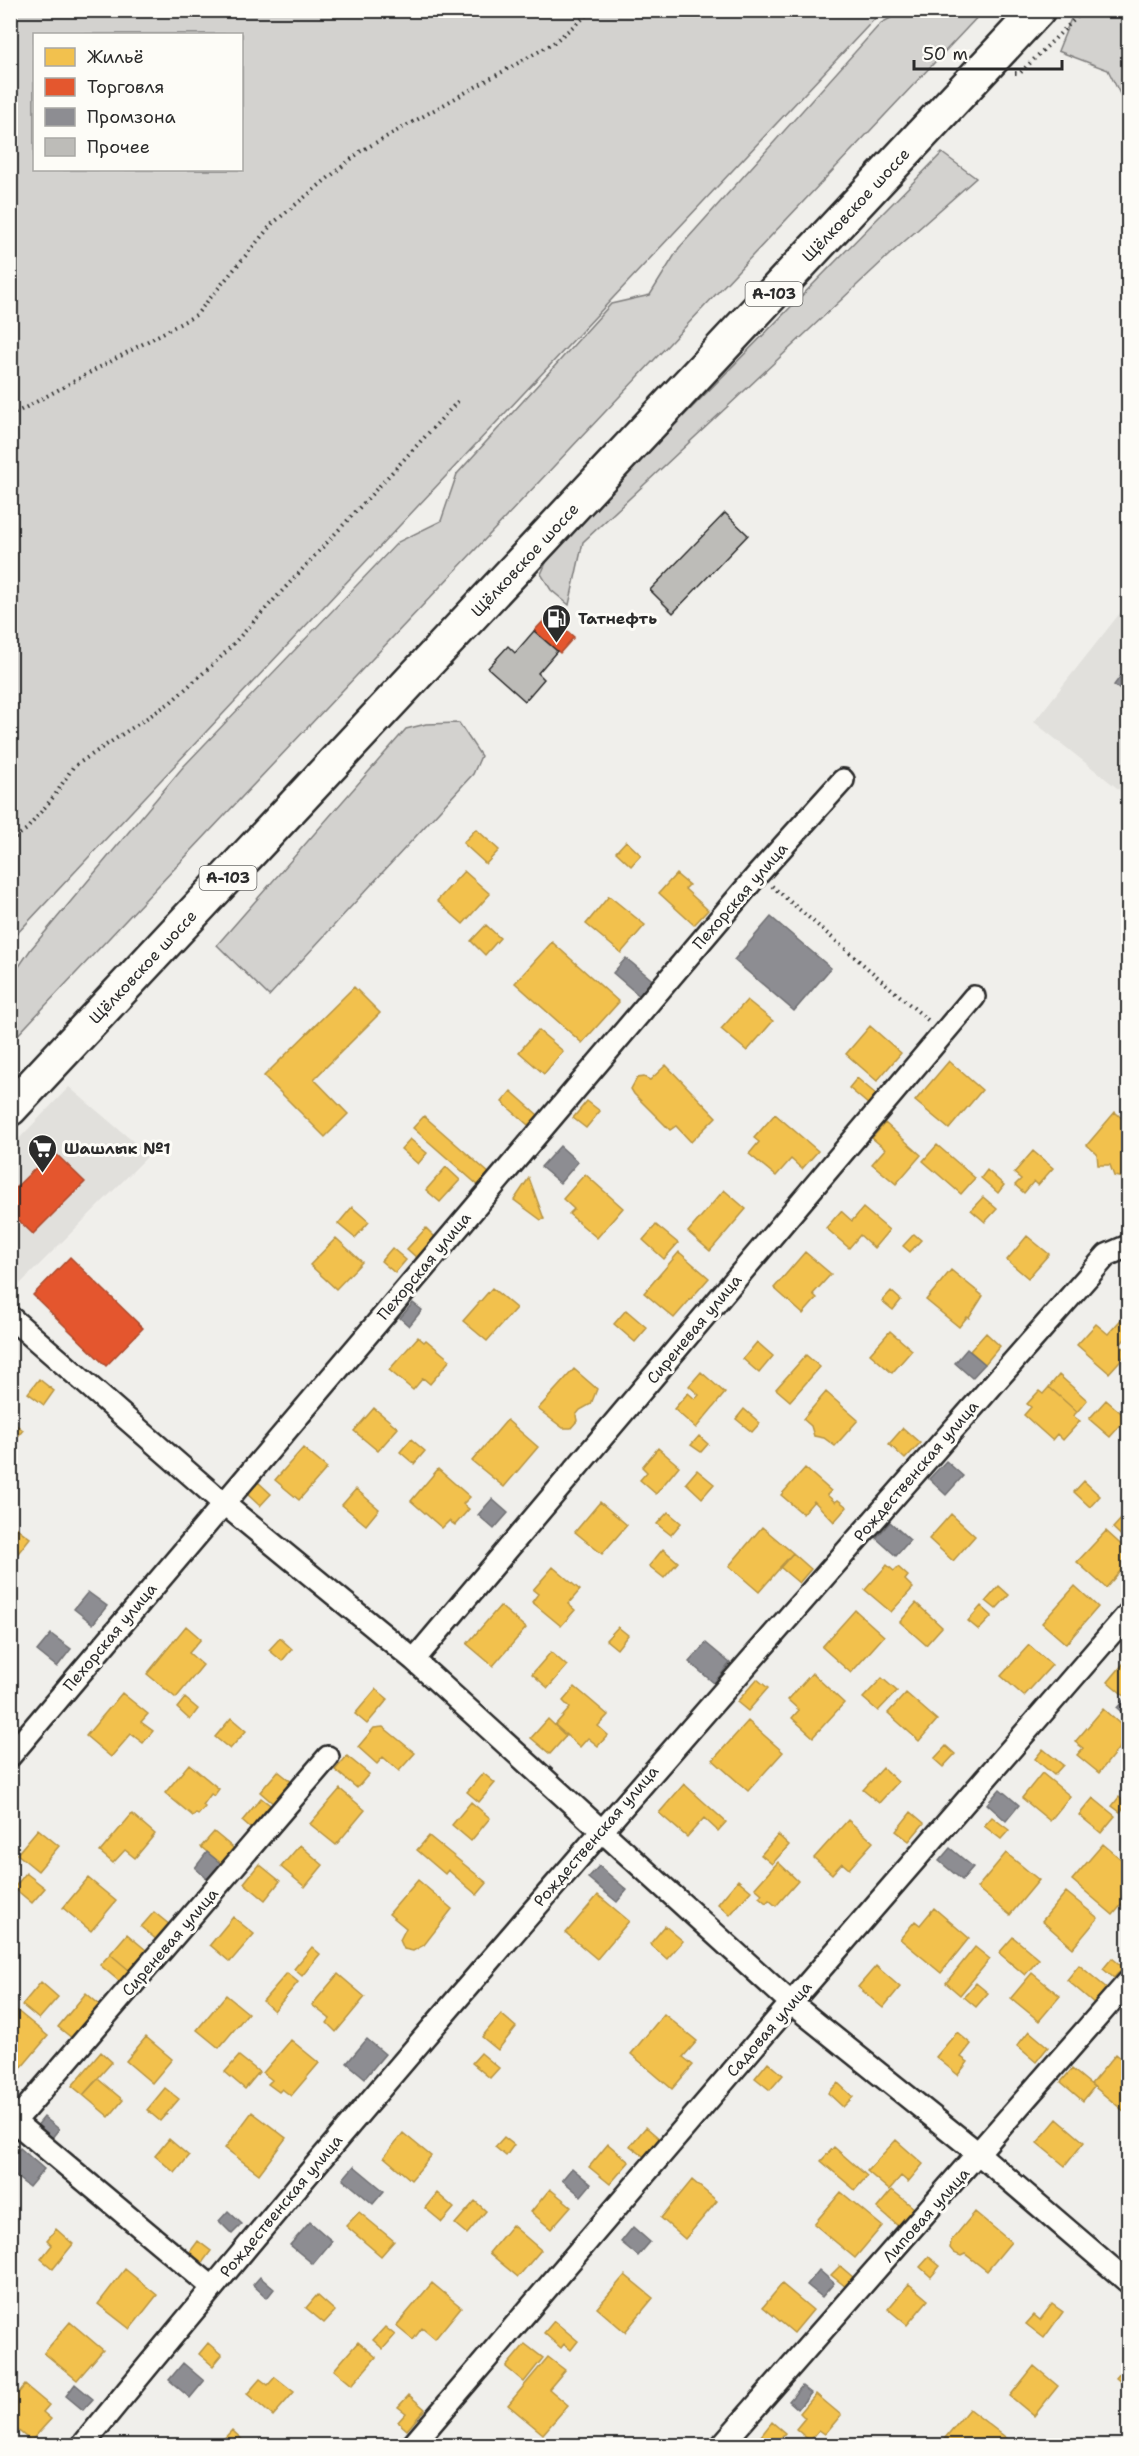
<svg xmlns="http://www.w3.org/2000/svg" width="1139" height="2456" viewBox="0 0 1139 2456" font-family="'Shantell Sans',sans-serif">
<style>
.built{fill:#e1e0dc}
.green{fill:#d3d2cf;stroke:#7f7e7d;stroke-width:1.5;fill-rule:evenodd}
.homes{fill:#f2c14e;stroke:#b69444;stroke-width:1.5}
.shops{fill:#e4572e;stroke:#ac4a2d;stroke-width:1.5}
.industry{fill:#8d8d92;stroke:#707073;stroke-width:1.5}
.building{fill:#bdbcb8;stroke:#2b2b2b;stroke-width:1.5}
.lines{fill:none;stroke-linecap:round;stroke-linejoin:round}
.minor-casing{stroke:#2b2b2b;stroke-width:26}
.primary-casing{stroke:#2b2b2b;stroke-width:38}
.path{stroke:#2b2b2b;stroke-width:4;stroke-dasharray:1.5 4.5;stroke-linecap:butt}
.minor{stroke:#fdfcf7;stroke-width:21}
.primary{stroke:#fdfcf7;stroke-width:33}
.labels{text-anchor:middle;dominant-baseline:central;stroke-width:6;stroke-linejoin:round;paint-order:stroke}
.shield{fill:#fdfcf7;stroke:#6a6a68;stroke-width:1.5}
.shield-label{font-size:15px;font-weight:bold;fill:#2b2b2b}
.street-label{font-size:16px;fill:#2b2b2b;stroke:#fdfcf7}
.poi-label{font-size:16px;font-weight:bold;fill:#2b2b2b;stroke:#fdfcf7;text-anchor:start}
</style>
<rect width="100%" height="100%" fill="#f0efeb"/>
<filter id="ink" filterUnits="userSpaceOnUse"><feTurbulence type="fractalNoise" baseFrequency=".0167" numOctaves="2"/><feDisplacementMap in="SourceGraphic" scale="12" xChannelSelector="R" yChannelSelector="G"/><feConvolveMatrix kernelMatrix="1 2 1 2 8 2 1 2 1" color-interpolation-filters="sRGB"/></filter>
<g filter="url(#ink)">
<path class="built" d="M1128,603V782L1121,791L1034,722Z
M69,1087L149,1155L11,1293V1147Z"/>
<path class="green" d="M11,10L882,11L11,940L10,11ZM34,34H242V170H34Z
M906,10L983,11L11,1042V978L31,949L183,767L398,542L441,521L457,474L611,304L650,295L679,248L881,23Z
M1074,11H1128V110L1108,70L1058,51Z
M942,153L976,178L889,255L583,542L569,605L551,590L541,574L552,550Z
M459,723L481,756L473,774L269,996L217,945L406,729L426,724Z"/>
<path class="homes" d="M476,829L499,850L486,864L463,843Z
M626,841L641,855L631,866L616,852Z
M464,871L490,894L463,924L437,901Z
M676,874L689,885L685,889L708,910L694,925L659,893Z
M609,896L645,925L621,953L586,924Z
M486,925L500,938L485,955L471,941Z
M552,942L619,1002L582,1043L515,983Z
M354,987L380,1013L314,1079L348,1114L325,1137L264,1076Z
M747,1000L773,1021L747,1051L721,1029Z
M870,1026L901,1053L877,1081L846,1054Z
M538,1030L563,1051L544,1074L519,1052Z
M949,1061L982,1090L949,1129L915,1101Z
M666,1065L716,1117L691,1142L676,1126L670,1130L634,1094L631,1089L637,1078L644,1077L650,1080Z
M857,1078L877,1095L869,1105L849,1088Z
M511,1091L538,1115L528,1125L502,1102Z
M587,1101L600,1111L586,1128L573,1118Z
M1115,1112L1128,1124V1175L1124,1178L1114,1176L1110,1165H1098L1097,1154L1087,1145Z
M775,1114L818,1151L802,1169L791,1159L776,1176L749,1154L759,1142L754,1138Z
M424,1116L490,1174L479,1186L413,1128Z
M885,1123L921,1155L896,1184L872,1164L885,1149L872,1138Z
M410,1139L427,1153L418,1164L401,1149Z
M937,1145L975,1178L961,1194L923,1161Z
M1033,1151L1053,1168L1038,1185L1034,1181L1024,1193L1015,1185L1021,1179L1014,1173Z
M446,1167L460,1180L440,1202L426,1190Z
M987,1170L1004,1185L998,1193L981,1178Z
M585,1174L623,1208L597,1238L569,1214L574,1209L563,1199Z
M529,1178L544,1219L541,1220L514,1200Z
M724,1190L746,1209L710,1251L688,1232Z
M983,1197L997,1209L985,1222L971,1210Z
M352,1207L369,1222L355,1238L338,1224Z
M863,1208L889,1230L874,1248L860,1235L849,1248L826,1228L841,1211L852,1221Z
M656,1225L678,1243L664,1259L643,1240Z
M426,1228L435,1237L417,1258L407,1249Z
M914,1234L921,1240L910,1252L903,1246Z
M1027,1236L1049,1254L1028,1278L1007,1260Z
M336,1238L362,1262L336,1289L310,1265Z
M392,1248L406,1260L395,1273L381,1261Z
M679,1252L709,1278L674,1318L644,1293Z
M805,1252L831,1274L813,1294L817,1298L803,1314L774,1288Z
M951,1270L983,1296L969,1318L967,1317L959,1327L926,1300Z
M492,1288L516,1308L487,1341L463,1321Z
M891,1291L901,1300L893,1310L882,1301Z
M626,1310L647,1328L635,1342L614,1324Z
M1127,1313L1128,1335L1120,1345L1128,1352L1109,1373L1077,1345L1096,1324L1108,1334Z
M890,1331L912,1350L892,1373L870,1354Z
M986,1333L1000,1346L985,1364L970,1351Z
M418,1337L424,1342L426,1340L450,1360L430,1384L423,1378L413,1390L389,1370Z
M757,1342L773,1356L759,1373L743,1359Z
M806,1355L820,1367L790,1401L776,1389Z
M574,1369L597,1389L591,1404L580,1410L576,1415L577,1421L571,1428H563L538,1409Z
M701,1372L725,1393L696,1428L674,1409L688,1393L695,1399L699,1395L689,1386Z
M1059,1375L1087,1400L1077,1412L1049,1387Z
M39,1379L54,1391L44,1405L28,1393Z
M1049,1387L1077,1412L1073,1416L1080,1421L1063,1440L1057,1434L1052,1440L1024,1415L1031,1407L1027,1404L1039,1391L1043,1394Z
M826,1392L858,1420L835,1446L824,1438L814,1436L811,1426L803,1419Z
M1106,1400L1127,1418L1110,1437L1089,1419Z
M374,1408L398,1428L378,1451L354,1431Z
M744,1409L760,1423L752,1432L736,1419Z
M10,1420L23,1430L10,1446Z
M507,1420L538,1447L504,1487L472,1461Z
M903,1428L920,1443L905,1459L889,1444Z
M699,1436L708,1444L701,1452L691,1445Z
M411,1439L425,1451L414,1464L400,1452Z
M303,1448L327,1468L299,1500L275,1480Z
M658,1448L679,1466L656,1494L640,1480L647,1472L642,1467Z
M805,1468L831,1491L827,1495L835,1502L838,1500L847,1507L834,1522L814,1501L803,1514L781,1495Z
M438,1469L470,1497L463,1504L469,1509L455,1525L449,1521L442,1528L411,1501Z
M697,1470L714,1484L702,1498L686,1483Z
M1084,1481L1100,1496L1090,1507L1074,1492Z
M258,1482L271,1494L260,1506L247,1494Z
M356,1489L379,1509L366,1525L342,1505Z
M600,1502L627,1525L602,1554L575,1532Z
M668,1512L681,1523L671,1535L657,1524Z
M951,1514L975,1536L953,1561L929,1539Z
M1122,1518L1128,1524V1542L1113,1528Z
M10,1523L30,1538L15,1557L10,1554Z
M762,1527L793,1553L759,1592L729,1566Z
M1106,1531L1128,1551V1562L1106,1588L1077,1562Z
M663,1549L678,1562L664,1578L649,1566Z
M793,1553L811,1569L799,1583L780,1567Z
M887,1565L894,1571L898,1567L908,1576L905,1580L913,1588L891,1612L865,1590Z
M553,1567L580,1590L568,1604L575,1610L561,1626L532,1602L538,1594L533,1590Z
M999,1586L1009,1595L996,1609L986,1601Z
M1075,1586L1098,1607L1066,1644L1042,1623Z
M916,1603L942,1627L926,1645L900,1622Z
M500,1606L526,1628L493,1666L467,1644Z
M981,1606L992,1616L979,1630L968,1621Z
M855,1610L884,1636L851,1673L822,1647Z
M186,1626L201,1639L189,1653L203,1665L176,1698L147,1674Z
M618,1627L628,1635L617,1649L606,1640Z
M280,1638L292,1649L282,1661L269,1650Z
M1029,1645L1052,1665L1024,1696L1001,1676Z
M551,1652L567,1666L548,1688L532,1674Z
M1128,1658V1699L1108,1682Z
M812,1673L844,1703L813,1737L792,1718L799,1710L788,1700Z
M882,1678L897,1691L878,1711L863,1698Z
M757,1679L768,1688L748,1711L737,1702Z
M575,1687L608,1715L598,1726L608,1735L598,1746L588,1738L580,1747L555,1725L570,1708L563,1701Z
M376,1689L388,1699L367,1724L355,1714Z
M122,1693L148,1714L141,1722L153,1731L143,1743L131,1734L111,1757L86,1736Z
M906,1693L937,1720L919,1741L888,1713Z
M185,1698L198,1709L190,1720L177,1708Z
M1103,1709L1128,1731L1120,1741L1123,1743L1099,1773L1077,1755L1083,1748L1075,1742Z
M231,1718L246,1731L230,1749L215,1737Z
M548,1719L566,1736L550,1754L531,1738Z
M748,1721L783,1752L748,1791L713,1760Z
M383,1727L415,1753L399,1771L383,1757L377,1764L358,1747L374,1728Z
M946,1746L955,1754L943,1767L934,1759Z
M1043,1749L1063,1765L1054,1775L1035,1759Z
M347,1756L369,1774L357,1788L335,1770Z
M189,1764L219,1789L214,1796L211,1794L203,1805L205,1807L198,1815L196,1813L193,1816L165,1793Z
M883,1768L898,1782L879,1803L863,1790Z
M278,1771L293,1783L275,1805L260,1792Z
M483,1773L495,1783L479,1802L467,1792Z
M1042,1773L1070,1796L1050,1821L1022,1798Z
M684,1784L726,1822L718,1831L704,1818L687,1837L659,1813Z
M340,1789L365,1810L336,1845L310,1824Z
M1119,1797L1127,1804L1120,1812L1112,1806Z
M261,1798L270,1805L251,1829L242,1821Z
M1093,1798L1115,1816L1101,1833L1079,1815Z
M471,1802L490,1818L471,1841L452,1825Z
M911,1812L924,1823L909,1841L896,1831Z
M132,1814L155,1834L135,1858L125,1850L113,1863L100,1852Z
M992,1817L1009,1830L1001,1839L984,1826Z
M848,1820L873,1842L849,1869L842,1863L832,1874L814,1858Z
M38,1829L59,1846L38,1871L17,1854Z
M214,1832L237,1851L224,1866L201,1847Z
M778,1835L789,1845L772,1864L761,1855Z
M429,1836L487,1883L477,1895L448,1870L445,1874L417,1850Z
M1103,1844L1128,1865V1897L1113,1915L1072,1880Z
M300,1845L323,1865L305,1887L281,1867Z
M1006,1853L1039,1880L1010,1915L977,1888Z
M778,1862L798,1881L776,1906L769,1900L766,1903L759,1897L762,1894L755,1888Z
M259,1864L280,1881L265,1900L244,1883Z
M26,1873L45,1888L32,1903L14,1888Z
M88,1878L116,1901L91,1931L63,1908Z
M418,1880L452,1909L424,1945L413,1951L404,1949L400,1940L406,1928L389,1914Z
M738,1880L751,1891L730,1915L718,1904Z
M1066,1892L1098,1918L1073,1948L1042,1921Z
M598,1895L629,1921L597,1959L566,1933Z
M934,1908L969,1938L941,1973L900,1939L915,1921L920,1925Z
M154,1912L170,1925L157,1940L141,1927Z
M233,1917L254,1934L230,1962L210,1945Z
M665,1926L683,1941L667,1959L650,1944Z
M127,1934L146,1950L129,1970L110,1954Z
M1013,1937L1039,1959L1025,1975L999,1953Z
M312,1947L320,1954L302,1976L294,1969Z
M975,1947L990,1959L960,1995L946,1983Z
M110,1954L129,1970L119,1981L100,1965Z
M1112,1958L1123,1967L1114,1978L1103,1969Z
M1079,1965L1108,1989L1095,2004L1067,1980Z
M876,1966L900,1987L883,2008L858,1987Z
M287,1973L298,1982L274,2011L263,2001Z
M1032,1973L1060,1996L1039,2021L1011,1998Z
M338,1974L365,1997L336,2032L327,2023L330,2019L312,2005Z
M41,1982L58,1997L39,2019L22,2005Z
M976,1983L988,1993L976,2007L964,1997Z
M86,1993L100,2005L72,2038L58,2027Z
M226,1995L248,2013L219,2048L197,2030Z
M15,2009L48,2036L10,2081V2015Z
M501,2014L516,2027L498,2050L482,2037Z
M664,2014L697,2041L683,2057L693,2065L672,2089L631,2054Z
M1029,2031L1048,2047L1036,2062L1017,2046Z
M957,2032L971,2044L961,2057L968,2062L958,2075L936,2057Z
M146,2037L172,2059L152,2083L126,2061Z
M291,2040L319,2063L291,2096L282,2089L279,2092L268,2084L272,2080L263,2073Z
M101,2052L112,2062L83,2095L72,2086Z
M481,2053L499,2068L490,2078L472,2063Z
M1116,2054L1128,2064V2107L1125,2112L1091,2084Z
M239,2056L259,2072L245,2089L225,2072Z
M768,2062L783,2075L770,2090L755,2078Z
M1072,2069L1094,2087L1083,2101L1061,2082Z
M98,2079L123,2100L109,2117L83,2095Z
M838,2083L853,2097L843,2107L828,2093Z
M165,2088L179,2099L160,2121L147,2110Z
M252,2112L286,2138L259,2174L225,2148Z
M1057,2119L1084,2142L1065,2166L1037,2143Z
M646,2127L661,2140L646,2158L630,2146Z
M403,2133L431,2156L411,2180L384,2157Z
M504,2137L514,2145L506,2156L495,2147Z
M169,2139L189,2156L175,2173L155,2156Z
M896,2140L923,2164L908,2182L901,2176L889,2190L867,2171Z
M608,2144L629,2162L610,2184L589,2167Z
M834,2147L867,2176L855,2190L821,2161Z
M692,2180L717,2201L685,2239L661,2218Z
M550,2189L571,2206L551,2229L531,2212Z
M892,2190L914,2208L898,2226L877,2208Z
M841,2192L882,2226L855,2258L814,2224Z
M437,2193L454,2208L442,2222L425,2208Z
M475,2201L486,2211L467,2234L455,2224Z
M359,2212L394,2241L381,2256L346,2226Z
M975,2212L1011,2242L987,2271L965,2254L961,2256L954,2253L950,2248L951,2241Z
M512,2225L541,2250L518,2277L489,2253Z
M56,2229L73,2244L53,2269L41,2259L52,2245L47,2240Z
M198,2241L211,2251L202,2263L189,2253Z
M929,2257L940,2266L931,2277L920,2267Z
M840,2266L854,2278L846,2287L831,2275Z
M125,2269L157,2295L130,2329L98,2304Z
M625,2275L653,2298L625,2332L597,2308Z
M432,2283L461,2307L435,2339L422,2328L413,2340L396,2326Z
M782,2284L813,2310L794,2333L763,2307Z
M909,2284L928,2300L907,2325L888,2309Z
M317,2295L335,2311L324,2323L306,2308Z
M1052,2304L1063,2312L1044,2338L1026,2324L1034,2315L1040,2320Z
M554,2321L578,2341L571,2350L564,2344L561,2348L544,2333Z
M70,2322L103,2350L77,2380L44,2353Z
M385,2327L395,2335L383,2349L373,2340Z
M358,2342L376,2357L352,2385L334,2370Z
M208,2343L222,2355L213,2366L199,2354Z
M525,2344L543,2358L524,2382L506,2367Z
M548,2357L565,2370L549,2389L568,2405L543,2434L508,2405Z
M1128,2364V2388L1116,2378Z
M1034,2366L1058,2386L1034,2416L1010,2396Z
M275,2377L294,2392L273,2416L247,2394L260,2379L268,2385Z
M25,2385L49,2405L43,2412L51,2419L31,2441L10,2424V2403Z
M816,2394L841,2415L825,2434L819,2430L810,2441L796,2429L805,2418L800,2413Z
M409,2395L425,2409L407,2430L398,2422L406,2413L398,2407Z
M969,2409L1013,2443L1012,2446L940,2444Z
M772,2422L785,2433L774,2446H753Z
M232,2430L249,2446H217Z"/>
<path class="shops" d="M549,615L574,637L560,653L534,631Z
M53,1151L85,1182L33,1234L10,1212V1193Z
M70,1257L143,1328L106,1366L33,1295Z"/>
<path class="industry" d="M1128,666V696L1114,685Z
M771,917L831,968L794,1011L734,960Z
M626,958L656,983L642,998L613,973Z
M560,1146L578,1162L560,1183L541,1167Z
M413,1303L422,1310L409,1326L400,1318Z
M967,1349L985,1364L972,1378L955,1363Z
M946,1461L963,1476L946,1495L929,1479Z
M492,1499L508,1513L494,1529L478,1515Z
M890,1522L910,1540L896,1556L876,1538Z
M88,1592L107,1606L93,1624L74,1609Z
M51,1634L71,1649L57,1667L37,1651Z
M706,1643L730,1663L714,1683L689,1662Z
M1126,1697L1128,1700V1718L1117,1708Z
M1000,1789L1019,1805L1006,1821L987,1804Z
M950,1848L973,1867L962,1880L939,1861Z
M207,1852L224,1866L211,1882L195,1868Z
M599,1866L627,1890L617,1902L588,1878Z
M367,2039L385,2054L365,2078L347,2063Z
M44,2117L59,2129L51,2139L36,2127Z
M20,2148L44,2169L29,2187L10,2172V2159Z
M354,2166L384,2191L373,2204L343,2179Z
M572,2168L591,2184L581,2196L562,2180Z
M228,2211L242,2224L232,2234L219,2221Z
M310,2222L332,2241L313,2264L290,2245Z
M633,2227L650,2242L638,2256L621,2242Z
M819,2270L834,2283L822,2297L807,2285Z
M260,2277L274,2289L267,2298L253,2285Z
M183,2363L204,2381L190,2398L169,2380Z
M75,2384L93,2399L83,2410L66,2396Z
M802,2386L811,2393L798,2409L789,2401Z"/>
<path class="building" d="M725,513L748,535L673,613L650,590Z
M534,631L557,651L538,673L544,679L525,701L488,668L508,646L515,653Z"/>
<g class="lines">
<defs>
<path id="minor" d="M10,1317L223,1503L414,1660L791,2003L979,2154L1128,2282
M414,1660L974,997
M10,1756L758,874L843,780
M10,2118L212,2287
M10,2127L328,1757
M82,2446C414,2040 761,1648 1107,1255L1128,1246
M412,2446L791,2003L1128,1614
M721,2446L1128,1982"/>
<path id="primary" d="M10,1109L1038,10"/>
</defs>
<use href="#minor" class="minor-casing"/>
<use href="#primary" class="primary-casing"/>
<path class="path" d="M1015,73H1020L1084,10
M10,416L196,315L272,224L361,151L552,44L593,10
M10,841L27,829L55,795L73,767L171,702L222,656L458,401
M772,886L930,1022"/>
<use href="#minor" class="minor"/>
<use href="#primary" class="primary"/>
</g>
</g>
<defs>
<symbol id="fuel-pin" viewBox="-11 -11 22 30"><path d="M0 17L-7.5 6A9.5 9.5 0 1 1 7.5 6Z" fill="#2b2b2b" stroke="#fdfcf7"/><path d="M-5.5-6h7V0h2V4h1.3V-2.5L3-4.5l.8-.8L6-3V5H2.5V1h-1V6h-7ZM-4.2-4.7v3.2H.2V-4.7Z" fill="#fff"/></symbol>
<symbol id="supermarket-pin" viewBox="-11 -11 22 30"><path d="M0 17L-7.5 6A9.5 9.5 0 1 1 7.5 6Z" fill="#2b2b2b" stroke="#fdfcf7"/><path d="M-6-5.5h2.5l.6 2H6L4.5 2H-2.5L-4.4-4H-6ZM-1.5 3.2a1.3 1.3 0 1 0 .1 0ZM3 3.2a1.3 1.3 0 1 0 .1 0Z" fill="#fff"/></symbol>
</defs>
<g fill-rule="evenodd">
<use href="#fuel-pin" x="540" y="602" width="33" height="45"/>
<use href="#supermarket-pin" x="26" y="1132" width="33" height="45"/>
</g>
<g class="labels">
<g class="shield">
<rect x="745.5" y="282" width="57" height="24" rx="4.5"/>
<rect x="199.5" y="866" width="57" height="24" rx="4.5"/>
</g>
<g class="shield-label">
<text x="774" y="294">А-103</text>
<text x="228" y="878">А-103</text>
</g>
<g class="street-label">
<text transform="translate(856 205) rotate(-47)">Щёлковское шоссе</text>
<text transform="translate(525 560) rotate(-47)">Щёлковское шоссе</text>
<text transform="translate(740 896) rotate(-49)">Пехорская улица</text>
<text transform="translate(143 967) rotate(-47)">Щёлковское шоссе</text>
<text transform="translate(424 1266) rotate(-50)">Пехорская улица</text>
<text transform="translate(694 1329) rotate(-50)">Сиреневая улица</text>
<text transform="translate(916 1471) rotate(-49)">Рождественская улица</text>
<text transform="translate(110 1637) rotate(-50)">Пехорская улица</text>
<text transform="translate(596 1836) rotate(-49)">Рождественская улица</text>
<text transform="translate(170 1942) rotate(-49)">Сиреневая улица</text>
<text transform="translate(769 2029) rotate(-49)">Садовая улица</text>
<text transform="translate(281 2206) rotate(-50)">Рождественская улица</text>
<text transform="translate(926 2215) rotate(-48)">Липовая улица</text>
</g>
<g class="poi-label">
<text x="578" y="618">Татнефть</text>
<text x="64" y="1148">Шашлык №1</text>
</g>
</g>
<rect width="1139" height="2456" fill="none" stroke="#fdfcf7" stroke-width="36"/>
<rect x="18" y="18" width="1103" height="2420" fill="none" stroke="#2b2b2b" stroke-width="2" filter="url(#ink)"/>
<rect x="33" y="33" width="210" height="138" fill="#fdfcf7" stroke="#a9a8a5" stroke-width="1.5"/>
<rect x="45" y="48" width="30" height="18" fill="#f2c14e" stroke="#a9a8a5" stroke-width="1.5"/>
<text x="87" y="63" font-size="18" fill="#2b2b2b">Жильё</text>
<rect x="45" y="78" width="30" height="18" fill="#e4572e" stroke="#a9a8a5" stroke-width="1.5"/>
<text x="87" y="93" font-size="18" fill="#2b2b2b">Торговля</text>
<rect x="45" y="108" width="30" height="18" fill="#8d8d92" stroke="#a9a8a5" stroke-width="1.5"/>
<text x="87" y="123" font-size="18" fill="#2b2b2b">Промзона</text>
<rect x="45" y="138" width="30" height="18" fill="#bdbcb8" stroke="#a9a8a5" stroke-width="1.5"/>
<text x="87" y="153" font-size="18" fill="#2b2b2b">Прочее</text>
<path d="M914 60v9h148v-9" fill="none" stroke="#2b2b2b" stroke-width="3"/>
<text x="923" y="60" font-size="18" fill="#2b2b2b" stroke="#fdfcf7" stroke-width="4.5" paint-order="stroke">50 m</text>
</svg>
